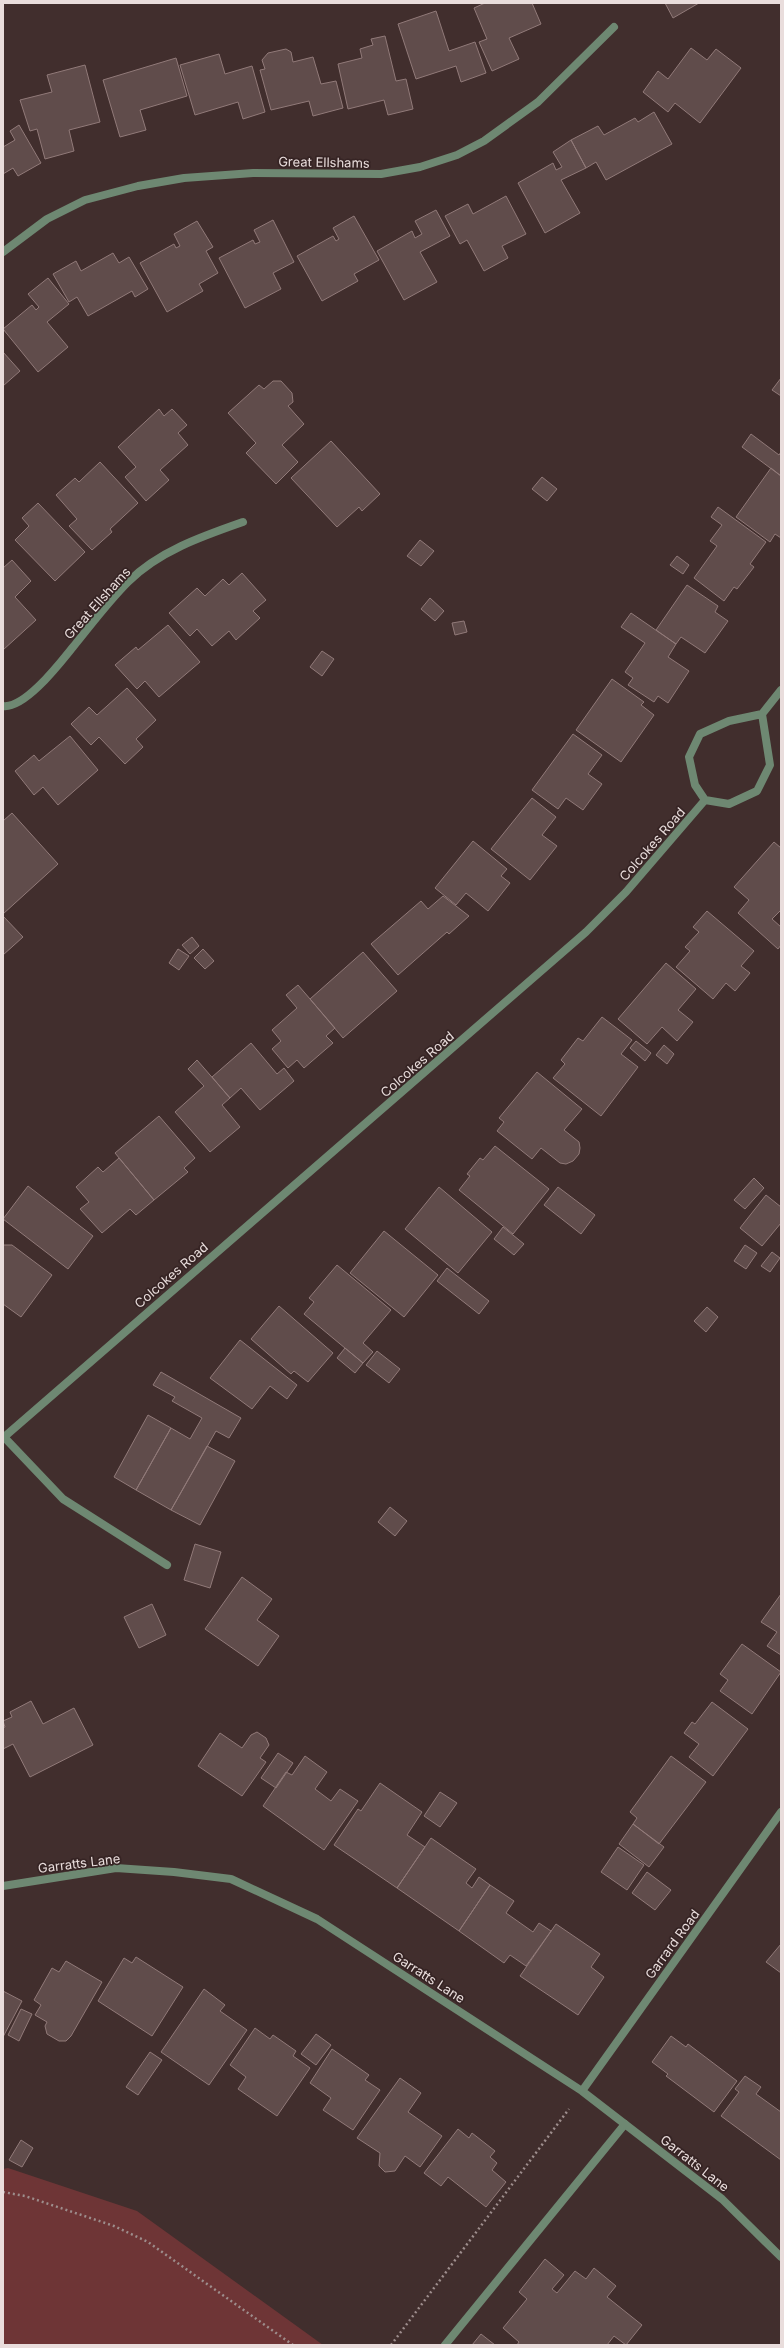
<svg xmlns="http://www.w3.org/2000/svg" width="784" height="2348" viewBox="0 0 784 2348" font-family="Inter,sans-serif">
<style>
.green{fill:#6e3536}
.building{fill:#604c4b;stroke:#917a79}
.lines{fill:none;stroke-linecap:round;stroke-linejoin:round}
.path{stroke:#9d8d8c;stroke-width:2.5;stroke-dasharray:2 3;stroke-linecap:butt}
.lane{stroke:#6e8872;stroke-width:8}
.street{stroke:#6e8872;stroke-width:8}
.labels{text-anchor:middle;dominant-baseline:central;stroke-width:3.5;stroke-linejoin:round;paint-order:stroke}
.street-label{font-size:13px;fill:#e9dddc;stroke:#362424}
</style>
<rect width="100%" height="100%" fill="#412e2d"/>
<path class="green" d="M8,2168L137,2211L323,2345H3V2169Z"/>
<path class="building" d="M485,3H532L541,24L509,38L519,59L492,71L479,42L487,39L474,8Z
M665,3H699L673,18Z
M436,11L449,51L475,42L486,73L461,82L456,66L416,79L398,24Z
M385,36L396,81L406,79L413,109L388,115L384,100L348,109L338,64L362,58L360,49L373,45L371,39Z
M691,48L707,60L716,49L741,68L700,123L675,103L668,112L643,92L658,71L668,79Z
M286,49L291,52L293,62L313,57L321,84L336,81L343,108L313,116L309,101L271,110L260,70L265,69L262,60L268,53Z
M219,54L225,74L252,66L265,112L243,119L238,102L195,115L180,65Z
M176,58L187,96L140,110L146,130L120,137L103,80Z
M85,65L100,122L69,130L74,151L45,159L37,129L30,131L20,100L52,92L47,75Z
M654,112L672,144L606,180L596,162L586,168L571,140L598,126L604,135L635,118L638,122Z
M19,125L41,163L18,176L13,168L3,174V147L15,140L10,131Z
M571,140L586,168L561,180L580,213L545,233L518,183L553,163L556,170L562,167L553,152Z
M506,196L526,234L502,246L508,258L484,271L467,240L460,244L445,216L468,204L473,214Z
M436,210L450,236L420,252L437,282L404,300L377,251L412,231L415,238L422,234L415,221Z
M354,216L379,260L354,274L358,281L322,301L297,256L333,236L336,241L339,239L333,228Z
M273,220L294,262L273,273L281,289L245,308L219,258L253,240L255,244L260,242L254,230Z
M197,221L213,247L206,251L218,273L199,284L203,291L167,312L140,263L174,244L176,248L180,246L174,234Z
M113,253L119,263L129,257L148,289L135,297L132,291L88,316L77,297L69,302L53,274L76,261L81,271Z
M48,278L69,304L47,322L68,347L38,372L3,329L32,305L36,310L39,307L28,294Z
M3,352L20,371L3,386Z
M781,378V396L772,390Z
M273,381H281L292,393L293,402L288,406L304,424L282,445L298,462L276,484L246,453L256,443L228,413L259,385L264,389Z
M159,409L164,416L172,409L187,425L178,433L188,445L160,470L169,480L146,501L125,477L136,467L118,447Z
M751,434L779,455L781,452V476L742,447Z
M331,441L380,494L362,511L359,507L337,527L291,478Z
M100,462L138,503L110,529L112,532L92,550L69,526L77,519L56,495L75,478L79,482Z
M771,468L781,476V538L775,534L770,542L736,517Z
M542,477L557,489L547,501L532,489Z
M38,503L85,552L55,581L15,540L29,526L22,518Z
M718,507L766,542L750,564L754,567L737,589L734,587L724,601L694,578L717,546L710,541L722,525L711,517Z
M420,540L434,551L421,566L407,556Z
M677,556L689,565L683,574L670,565Z
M12,560L31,581L15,597L36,620L3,650V568Z
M242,573L266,600L253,611L260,618L236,640L229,631L212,646L197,629L190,636L169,613L197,588L205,596L223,579L229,585Z
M687,585L718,606L715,612L728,621L705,653L681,637L676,644L656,630Z
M430,598L444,611L435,621L421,609Z
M631,613L676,644L668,657L689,671L668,703L658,696L654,702L628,685L633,678L625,672L645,643L621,627Z
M464,621L467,632L455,635L452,623Z
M168,625L200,662L159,697L145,681L137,689L115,665L136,647L138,650Z
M322,651L334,659L322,676L310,667Z
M612,679L644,702L641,705L654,715L621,762L576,730Z
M127,688L156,720L136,739L143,747L125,764L99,737L91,745L71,724L89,707L97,715Z
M573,734L602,755L588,774L602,784L583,810L566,798L558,809L532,790Z
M70,736L98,770L58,805L43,787L34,795L15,771L34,755L39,761Z
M532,798L556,817L542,835L557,846L530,880L491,849Z
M12,813L58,864L3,914V821Z
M473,841L507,869L501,876L510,883L488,911L466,893L456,905L435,888Z
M774,842L781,848V910L772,919L781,927V945L778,949L738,913L749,900L734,887Z
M443,896L469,916L449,934L447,932L398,975L371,944L421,901L428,909Z
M707,911L754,951L741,966L750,973L735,991L726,983L713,999L676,967L690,951L685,947L699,932L693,927Z
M3,916L23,937L3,955Z
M192,937L199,946L190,954L182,945Z
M178,949L189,956L179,970L169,963Z
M203,949L214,961L205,969L194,958Z
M363,952L397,991L343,1038L310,999Z
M666,963L696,989L678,1010L693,1022L677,1041L662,1027L647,1044L618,1019Z
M298,985L335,1028L326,1036L333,1043L304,1068L297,1060L288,1068L272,1049L281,1041L272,1030L297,1008L286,995Z
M602,1017L632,1040L621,1054L638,1067L601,1116L553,1078L565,1064L561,1060L578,1038L583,1041Z
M636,1041L651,1053L645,1061L630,1048Z
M251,1043L277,1074L284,1068L294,1081L260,1110L241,1088L230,1098L212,1077Z
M664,1045L674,1054L667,1064L656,1055Z
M197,1060L230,1098L222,1105L240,1127L210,1152L175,1112L204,1086L188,1069Z
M537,1072L582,1109L564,1130L579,1142L580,1148L579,1154L573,1161L566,1164L560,1163L541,1148L532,1159L497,1131L504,1122L499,1118Z
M159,1116L195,1158L184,1168L188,1172L154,1200L115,1153Z
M495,1146L549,1189L513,1234L459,1190L470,1176L467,1174L480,1158L483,1160Z
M119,1158L154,1200L136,1215L130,1209L102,1233L80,1209L89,1202L76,1187L98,1167L103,1172Z
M754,1178L764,1188L745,1209L734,1200Z
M28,1186L93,1236L68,1269L3,1219Z
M439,1187L492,1232L458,1273L405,1229Z
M558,1187L595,1215L581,1234L544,1205Z
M766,1195L781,1207V1223L762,1246L740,1228Z
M503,1227L524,1244L514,1255L494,1239Z
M384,1231L438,1275L404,1317L350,1273Z
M3,1245H12L52,1275L21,1317L3,1304Z
M745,1245L757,1253L746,1269L734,1261Z
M772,1252L780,1258L770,1272L761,1266Z
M337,1265L391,1310L363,1343L373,1352L363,1363L304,1314L314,1302L309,1298Z
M447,1268L489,1301L479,1314L437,1281Z
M279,1306L333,1353L308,1382L294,1371L291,1374L251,1339Z
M707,1307L718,1317L706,1332L694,1321Z
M240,1340L297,1385L287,1399L270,1386L252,1409L210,1378Z
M345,1348L363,1363L355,1373L337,1358Z
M377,1351L400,1369L389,1383L366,1365Z
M161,1372L241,1418L229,1438L216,1431L171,1510L136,1490L171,1428L190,1439L202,1418L172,1401L175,1397L153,1385Z
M148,1415L171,1428L136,1490L114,1477Z
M207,1446L235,1461L200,1525L171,1510Z
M390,1507L407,1521L395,1536L378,1522Z
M195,1544L221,1552L210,1588L184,1580Z
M242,1577L272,1599L257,1620L279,1636L258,1666L205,1629Z
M781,1594V1655L767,1646L777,1632L761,1622Z
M152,1604L166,1635L139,1648L124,1617Z
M742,1644L781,1672L752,1714L720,1691L728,1680L720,1674Z
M31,1701L43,1724L74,1708L93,1745L30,1777L13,1744L3,1749V1728L5,1727L3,1721L12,1717L10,1712Z
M712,1702L748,1729L713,1776L689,1757L699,1744L684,1733L692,1722L695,1724Z
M257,1732L266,1738L269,1745L260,1758L266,1762L242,1796L198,1766L220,1733L242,1748L251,1735Z
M278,1753L293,1763L276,1788L261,1778Z
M305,1756L327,1772L315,1789L331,1801L340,1789L358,1801L324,1850L263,1806L286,1772L292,1775Z
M671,1756L706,1782L659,1844L633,1824L637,1818L630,1812Z
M380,1783L422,1812L407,1835L425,1847L397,1888L334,1845L358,1809L361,1811Z
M440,1792L457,1803L440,1827L424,1816Z
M633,1824L664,1847L649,1867L619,1844Z
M431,1838L476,1869L466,1883L472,1888L479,1877L490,1885L459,1931L397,1888Z
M618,1847L644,1865L627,1890L601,1872Z
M647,1872L671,1890L655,1910L632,1893Z
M490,1885L514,1901L506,1913L533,1932L539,1923L551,1931L526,1966L510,1955L504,1963L459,1931Z
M556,1924L600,1954L591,1967L604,1977L578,2015L520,1976Z
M781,1944V1973L766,1962Z
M136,1957L183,1987L152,2036L98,2001L124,1958L132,1963Z
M66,1961L102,1982L71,2036L66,2041H59L47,2034L45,2026L47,2022L35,2015L41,2005L34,2000L52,1968L59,1972Z
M204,1989L225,2005L220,2011L247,2030L209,2085L161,2052Z
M3,1991L22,2001L3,2037Z
M21,2009L32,2014L19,2041L8,2035Z
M255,2028L270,2039L273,2035L296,2051L293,2056L310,2068L277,2116L238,2089L246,2077L230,2065Z
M316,2034L331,2045L316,2065L301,2054Z
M671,2036L686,2047L688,2044L737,2081L714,2112L666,2076L668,2074L652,2062Z
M332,2049L369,2075L365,2080L380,2090L353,2130L323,2110L331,2098L310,2083Z
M150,2052L162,2060L138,2095L126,2087Z
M745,2076L761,2087L756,2094L781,2112V2160L721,2116L739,2092L735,2089Z
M400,2078L421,2093L408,2112L442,2136L420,2167L405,2156L395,2171L385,2172L379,2166L380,2153L357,2138Z
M458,2129L469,2138L472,2133L495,2151L490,2157L497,2163L492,2170L506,2182L486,2207L448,2177L441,2186L424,2173Z
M21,2140L33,2148L22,2167L9,2160Z
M545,2259L564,2275L552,2289L557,2293L575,2271L586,2279L594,2268L616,2286L607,2297L642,2325L626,2345L614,2336L607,2345H517L519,2342L503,2328L527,2299L519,2292Z
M481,2334L495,2345H472Z"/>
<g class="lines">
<path class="path" d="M3,2192L25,2196L114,2226L148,2242L293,2345
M391,2345L569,2109"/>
<path class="lane" d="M4,1437L63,1499L167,1565
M445,2345L625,2124"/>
<path class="street" d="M3,252L47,219L85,200L138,186L184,178L253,173L381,174L420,167L457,155L484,141L538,102L614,27
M3,706C25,709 60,663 73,647C91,625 108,602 128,582C159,551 203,536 243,522
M705,800L695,785L689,757L700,734L729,721L762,714
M3,1438L586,932L626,892L705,800L729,804L757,791L770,765L762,714L781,690
M3,1886L116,1868L174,1872L231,1879L317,1919L582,2091L722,2199L781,2257
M582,2091L781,1812"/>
</g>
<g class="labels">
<g class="street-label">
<text transform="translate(324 162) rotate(1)">Great Ellshams</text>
<text transform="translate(97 603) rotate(-48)">Great Ellshams</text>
<text transform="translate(652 844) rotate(-49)">Colcokes Road</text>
<text transform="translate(417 1064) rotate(-41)">Colcokes Road</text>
<text transform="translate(171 1275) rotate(-41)">Colcokes Road</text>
<text transform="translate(79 1863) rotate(-7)">Garratts Lane</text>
<text transform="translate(672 1944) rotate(-54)">Garrard Road</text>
<text transform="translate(429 1977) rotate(33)">Garratts Lane</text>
<text transform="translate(695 2163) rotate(38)">Garratts Lane</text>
</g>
</g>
<rect width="784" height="2348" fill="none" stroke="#e9dddc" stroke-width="8"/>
</svg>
